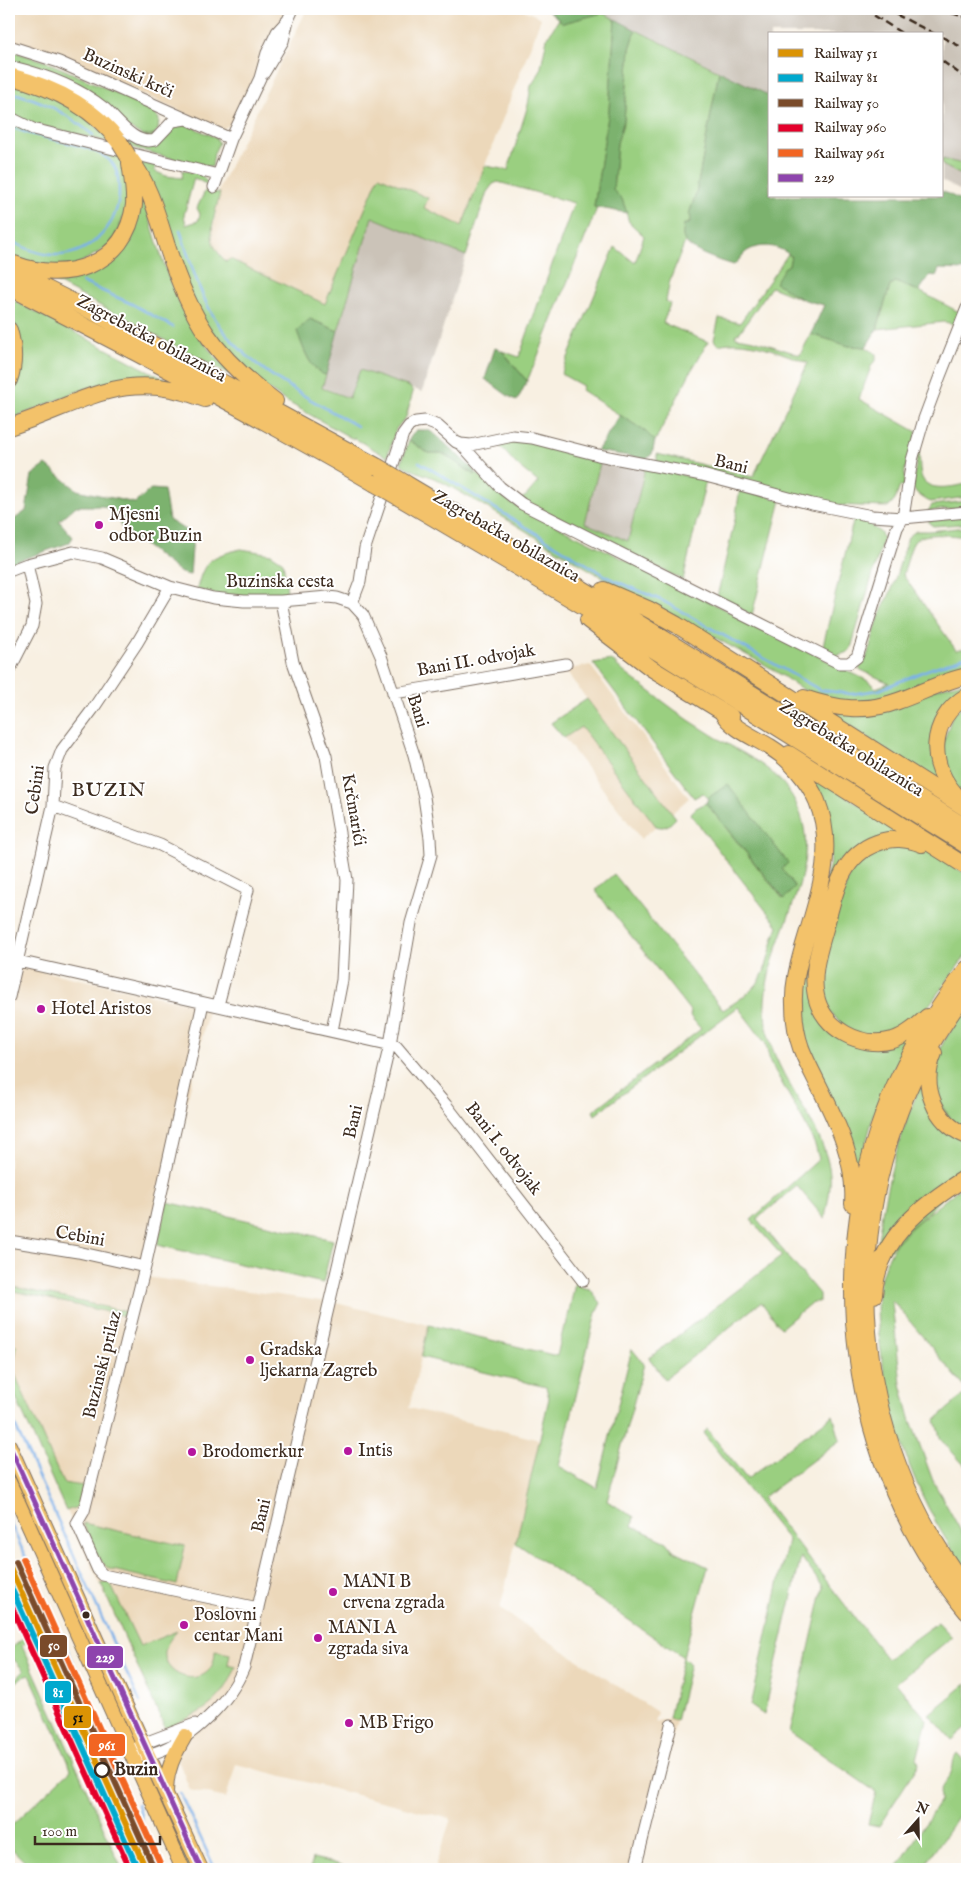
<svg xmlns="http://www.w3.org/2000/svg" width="976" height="1878" viewBox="0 0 976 1878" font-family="'IM FELL English',serif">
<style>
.built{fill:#ecd8ba}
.industrial{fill:#cbc3b8}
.green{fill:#9acf80;stroke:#6a7c4f}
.forest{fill:#7bb26e;stroke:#5b6e46}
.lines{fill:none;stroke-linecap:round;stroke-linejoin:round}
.stream{stroke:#7bb0e9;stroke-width:2.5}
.minor-casing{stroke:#7d6f63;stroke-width:13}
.major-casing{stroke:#7d6f63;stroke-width:16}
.highway-casing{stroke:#7d6f63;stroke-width:18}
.minor{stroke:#fff;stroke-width:11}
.major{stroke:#f3c26a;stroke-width:14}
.highway{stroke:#f3c26a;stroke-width:16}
.rail{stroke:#3b2a1e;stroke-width:2.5;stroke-dasharray:8 4;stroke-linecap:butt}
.highway-bridge-casing{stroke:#7d6f63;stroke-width:18;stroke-linecap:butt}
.highway-bridge{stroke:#f3c26a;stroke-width:16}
.bus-1-casing{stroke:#fff;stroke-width:9}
.bus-1{stroke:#8e44ad;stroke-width:5}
.rail-1-casing{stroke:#fff;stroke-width:10}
.rail-2-casing{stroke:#fff;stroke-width:10}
.rail-3-casing{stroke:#fff;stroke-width:10}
.rail-4-casing{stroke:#fff;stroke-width:10}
.rail-5-casing{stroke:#fff;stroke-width:10}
.rail-1{stroke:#db9304;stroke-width:6}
.rail-2{stroke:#00a9ce;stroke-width:6}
.rail-3{stroke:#7a4b2a;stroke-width:6}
.rail-4{stroke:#e4002b;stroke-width:6}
.rail-5{stroke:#f26522;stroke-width:6}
.poi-dot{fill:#b5179e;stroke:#fff;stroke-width:2}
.bus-dot{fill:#3b2a1e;stroke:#fff;stroke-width:2}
.stop-dot{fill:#fff;stroke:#3b2a1e;stroke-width:2.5}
.labels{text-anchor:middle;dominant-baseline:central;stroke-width:4;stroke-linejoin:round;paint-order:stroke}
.street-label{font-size:18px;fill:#3b2a1e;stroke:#fff}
.poi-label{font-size:18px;fill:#3b2a1e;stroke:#fff;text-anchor:start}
.stop-label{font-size:18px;font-weight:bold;fill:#3b2a1e;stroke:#fff;text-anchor:start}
.quarter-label{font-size:20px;letter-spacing:1px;fill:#3b2a1e;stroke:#fff}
.line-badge{stroke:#fff;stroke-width:2}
.badge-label{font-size:14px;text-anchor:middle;font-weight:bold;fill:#fff}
.pale-badge-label{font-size:14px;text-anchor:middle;font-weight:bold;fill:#111}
</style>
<rect width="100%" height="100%" fill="#fff"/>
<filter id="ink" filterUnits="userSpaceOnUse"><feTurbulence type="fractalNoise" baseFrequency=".02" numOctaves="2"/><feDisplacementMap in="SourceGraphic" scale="10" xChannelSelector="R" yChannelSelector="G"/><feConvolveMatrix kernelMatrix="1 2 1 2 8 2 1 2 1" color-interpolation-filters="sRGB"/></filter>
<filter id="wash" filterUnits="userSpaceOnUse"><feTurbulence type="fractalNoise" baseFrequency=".0096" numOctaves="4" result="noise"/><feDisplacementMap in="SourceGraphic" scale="20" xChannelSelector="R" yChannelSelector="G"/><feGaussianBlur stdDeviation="1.12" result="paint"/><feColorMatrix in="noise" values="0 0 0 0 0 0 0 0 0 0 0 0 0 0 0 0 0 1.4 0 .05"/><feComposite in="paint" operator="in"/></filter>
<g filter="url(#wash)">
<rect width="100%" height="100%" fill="#f8f0e2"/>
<path class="built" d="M9,9H286L232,124L222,129L61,58L9,40Z
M307,9H522L541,18L462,226L424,208L428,198L379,176L326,304L231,259L227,262L214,246L212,238L220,186Z
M590,665L689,798L672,813L565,670Z
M581,727L656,826L641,839L564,738Z
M9,964L209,1007L146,1277L336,1303L429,1325L409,1408L540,1440L500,1609L657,1712L654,1722L669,1718L676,1721L640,1869H434L451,1819L236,1764L226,1798L190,1790L165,1728L9,1382Z"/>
<path class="industrial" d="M595,9H949L967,14V194L942,181V34H770V96Z
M372,217L466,256L422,392L361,370L350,398L322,387Z
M601,459L644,468L628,542L585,523Z"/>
<path class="green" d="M602,13L615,19L609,110L594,207L597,208L535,363L527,381L502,351L519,357L574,203L498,182L493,184L487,192L466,256L372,217L338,331L310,319L297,331C302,344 310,372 326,375L322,388L349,398L360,370L410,387L413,392L406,417L396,429L387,457L354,438L353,439L284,400L250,376L201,320L138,160L156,164L154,171L166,176L182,178L183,170L201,174L210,186L194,178L184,215L186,225L198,221L200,214L197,208L205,191L220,193C217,206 208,233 214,245C216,251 222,257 226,262L230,259L325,304L379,176L428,198L424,208L462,226L485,166L508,170L528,105L531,86L540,72L547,38L559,19L563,23Z
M636,30L719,71L696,194L689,214L691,217L683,236L685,242L670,280L666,301L670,304L663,323L708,342L691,371L655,441L646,432L581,390L583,386L561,374L615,247L635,263L644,236L629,222L622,199L613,190L617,143L624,120L630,49Z
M9,50L47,62L152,109L159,119L158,130L154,134L144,136L9,64Z
M29,75L133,140L168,132L177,125L185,124L215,137L219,143L214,153L212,167L201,166L129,147Z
M9,82L46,93L82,114L113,143L29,123L9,112Z
M9,122L120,154L130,180L131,200L111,245L71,268L19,261L9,256Z
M942,159L967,165V178L942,165Z
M141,191C158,241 169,298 202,340C210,352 221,362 230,372L229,374L50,279L95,270Z
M788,254L791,256L789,265L784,268C785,287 784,289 801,299L771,287L740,332L735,335L736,337L754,340L800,355L811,334L849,346L866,347L876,354V361L872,364L859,399L917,432L905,469L904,486H900L895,500L889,507L830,505L657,462V454L753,477L808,363C781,353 748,337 718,345L714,340L719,318L740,323Z
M895,282L919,291L959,312L954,324L944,322L877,329L890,286Z
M9,298L170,382C155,381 138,378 123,380C83,384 47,407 9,419V396L15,382L16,327L9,313Z
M521,439L601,459L585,523L628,541L644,472V467L706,480L683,580L521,499L526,496L538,482L517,465L496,442Z
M409,440L428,453H442L475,475L476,472L494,491L515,505L868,681L876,688L889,683L859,669L867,656L880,614L892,589L908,537L916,531H929L967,527V537C954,536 923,530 914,542C909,549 906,567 903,575L956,650L967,648V669L897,695L858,704L821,698L802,689L769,667L675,616L608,583L607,580C551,547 497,512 440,481C427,474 413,472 401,464Z
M919,448C920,456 919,467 921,475C926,494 954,486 967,484V497L931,502C926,501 915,492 912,488Z
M740,488L781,500L752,615L717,597L736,515Z
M967,501V507L928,511L932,505Z
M967,516V523L963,524L933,526L929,523V520Z
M854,517L871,520L873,522L871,526L881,533L883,539L851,648L848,652L838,655L837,657L822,650Z
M241,549L271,554L283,562L287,591L284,595L224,597L197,589C204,558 213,556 241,549Z
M612,660C621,671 633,679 644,687C664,702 684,718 706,731C736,751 773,764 792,796C835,868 761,939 765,1014C768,1072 818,1113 829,1167C833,1184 827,1203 825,1219L797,1186L757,1219L819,1294V1302H812L781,1328L761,1302L665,1379L649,1358L782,1256L751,1220L819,1159L815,1145L805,1124L770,1062L766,1044L738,1007L595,1115L593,1111L701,1029L690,1016L691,1012L595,890L614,874L723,1010C734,1003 748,995 757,984C769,969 770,944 778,926L690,814L696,808L706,803L783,899L795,887L781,869L788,863L728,785L708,798L703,793L694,798L593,663Z
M967,681V691L945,709L940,784L822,709L837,713Z
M587,699L676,818C669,825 666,829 656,826L581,727L564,738L551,723Z
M967,702V799L955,788L940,752L953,714Z
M801,768L902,831L852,853L810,967L839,1036H911L886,1084L874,1114L857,1175L806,1048L798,990L831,859Z
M914,845L941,858L967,875V954L921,1016L895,1035L854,1034L826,1009L819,973L851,869L877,847Z
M967,1007V1132L949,1120L933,1088L940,1050L944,1041Z
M923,1079L967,1141V1173L876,1263C881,1197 897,1140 923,1079Z
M967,1182V1390L892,1300V1303L901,1384L910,1418L933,1481L967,1542V1572C919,1503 892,1435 881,1351C877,1321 873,1289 887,1261C891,1252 896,1242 902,1235C907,1228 916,1223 923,1218C938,1206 952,1194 967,1182Z
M167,1202L333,1240L323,1283L157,1245Z
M576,1279L581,1287L590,1289L601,1303L596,1313L559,1466L597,1488L632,1349L644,1364L607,1501L634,1517L632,1526L667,1542L673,1550L708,1567L683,1657L690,1664L676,1721L669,1718L683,1657L516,1543L549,1398L546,1387L421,1357L429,1325L557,1356L564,1326H566Z
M9,1286L123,1311L126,1312L125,1316L9,1290Z
M9,1343L17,1346L13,1370L63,1483L83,1486L77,1507L66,1511L9,1382Z
M967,1392V1468L941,1440L935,1420Z
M833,1415L840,1440L762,1498L887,1659L938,1622L952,1637L896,1683L927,1720L917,1759L919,1764L879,1826L868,1824L876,1792L790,1732L823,1587L801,1557L764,1715L751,1706L788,1540L703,1433L707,1429L747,1479Z
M9,1458L132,1734H130L9,1471Z
M83,1523L185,1546L177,1585L109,1569C96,1559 90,1538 83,1523Z
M9,1573L41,1643L33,1646L28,1642L22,1645L122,1869H32L9,1846V1828L71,1770L68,1761L30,1675L22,1677L12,1687L10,1685L24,1671L9,1654V1650L24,1638L11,1612L9,1613Z
M109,1581L140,1646L177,1631C173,1636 168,1641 166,1647C156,1679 215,1694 215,1651L230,1654L228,1664L236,1666C222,1705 200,1713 165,1728L101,1584Z
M967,1683V1727L952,1740L929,1714Z
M957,1754L967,1765V1804L922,1869H896L940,1801C938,1784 948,1784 952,1770C954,1763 952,1761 957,1754Z
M151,1773L194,1869H188L146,1775Z
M313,1858L357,1869H310Z"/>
<path class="forest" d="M547,9H595L602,13L563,23Z
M615,19L636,30L630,49L624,120L617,143L613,190L622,199L627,213L594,207L609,110Z
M719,71L770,96V196H942V191L967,203V270L939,269L936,276L930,275L919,291L895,282L890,286L877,329L866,347L849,346L811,334L824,305C816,303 807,301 800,298C790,293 785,287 775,283L784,268L789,265L791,256C780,246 763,243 749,250C743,253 739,261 734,265C721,261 685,251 683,236C682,233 684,228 684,224H689L691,217L689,214L696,194Z
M310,319L338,331L326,375C310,372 302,344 297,331Z
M495,348L502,351L527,381L517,401C505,395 496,386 485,379Z
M620,415L646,432L655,441L652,454L647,459L597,451Z
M416,430H428L436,435L476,472L475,475L442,453H428L409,440L413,433Z
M46,465L77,490L135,503L151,489L164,490L169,520L193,535L190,575L181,573L122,528L112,510L102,506H76L59,521L73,537L69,543L9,564V523L26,511L32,475Z
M728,784L788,863L782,869L795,887L784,899L706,803L708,798Z"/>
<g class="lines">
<path class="stream" d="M9,92C44,100 66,113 93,135
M9,126C34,140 96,142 112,163C119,171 119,185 119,196C116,229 87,257 52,255C37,254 22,247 9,240
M180,230C189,258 197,287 211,312C243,368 304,395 357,426
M82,282L132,304L173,327
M419,462L611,579L663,601L820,690L851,694L879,690L927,670L967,656
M9,1412L140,1702
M9,1520L113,1751
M180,1793L215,1869
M138,1805L141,1815L142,1827L162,1869"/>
</g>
</g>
<g filter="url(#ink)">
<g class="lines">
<defs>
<path id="minor" d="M9,46L59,62L231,139
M9,66C43,74 77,86 104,108C118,120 134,146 155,140L173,121L186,119
M264,73L283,41L288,20
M9,117L33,129L218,175
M214,187L231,139L260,78L267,53L277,32L288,20L293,9
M461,444L500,487L522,504L839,663H849L857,657L861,645L897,528L903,518L912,460L924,419L940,376L967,308
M9,571L27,564L73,552L102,558L170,587L213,598L244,601H281L328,597L337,598L352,603L363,615L381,656L414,755L424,797L430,838L431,855L411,923L390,1044L244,1667C241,1674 238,1681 233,1688C216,1715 165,1763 130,1754
M281,601L293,662L326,756L347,880L342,980L332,1031
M352,603L360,582L365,548L403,434L409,426L416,422L425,421L438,426L456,442L461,444L471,445L513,436L532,438L598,455L702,475L812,504L872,516L903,518L967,512
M9,671L32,626L36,604L27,564
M393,693C451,685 508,673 566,664
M53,806L160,845L248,890L218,1005
M9,959L396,1046L446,1105L583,1281
M9,997L53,806L55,768L62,750L93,709L137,643L170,587
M203,1003L145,1267L84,1511L77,1523L98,1570L103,1575L258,1608
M9,1241L78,1252L145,1267
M136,1748L150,1741L195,1724
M635,1869L671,1725"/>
<path id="major" d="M9,1445L148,1755L201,1869
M9,1482L183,1869
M166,1792C166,1770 174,1755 185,1736"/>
<path id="highway" d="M9,76C52,87 93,106 120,143
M128,156C149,183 157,214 167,246C190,318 213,356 275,401
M14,264C65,284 126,266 134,205C135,191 132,177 130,163
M9,270L93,312L378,467
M9,287C132,350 255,414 374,483
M9,330C14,347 15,364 9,380
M9,427C82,404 124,366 205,399
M405,483L613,607L967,828
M400,498L590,610L967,846
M604,590L648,609L677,625L967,809
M588,620L651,668L731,717
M804,698C836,709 866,713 898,701C921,693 943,681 967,676
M722,712C732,729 754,737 770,747C790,759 808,780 817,801C837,851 817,899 803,948C798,966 793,985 794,1004C794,1019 796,1034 801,1048C806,1061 813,1074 819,1086C838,1124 856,1161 853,1204
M789,754L967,867
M959,798C927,768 928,719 967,696
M922,844C906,838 893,837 877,843C840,856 834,896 825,929C819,951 811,973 816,996C823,1029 861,1049 893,1040C906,1036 917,1026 927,1017
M967,969C940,1004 916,1041 897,1081C819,1253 846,1466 967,1612
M967,991C951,1013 935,1036 922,1061C835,1233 850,1435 967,1589
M934,1053C920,1086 934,1122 967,1136
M874,1295C877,1239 923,1204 967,1177"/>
</defs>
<use href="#minor" class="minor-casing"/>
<use href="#major" class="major-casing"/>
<use href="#highway" class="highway-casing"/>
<use href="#minor" class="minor"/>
<use href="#major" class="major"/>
<use href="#highway" class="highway"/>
<path class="rail" d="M864,9L903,34
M885,9L935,34
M940,9L967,18
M942,37L967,50
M942,61L967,79"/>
<defs>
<path id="highway-bridge" d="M120,143L128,156
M378,467L405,483
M374,483L400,498"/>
</defs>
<use href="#highway-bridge" class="highway-bridge-casing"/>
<use href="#highway-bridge" class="highway-bridge"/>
<defs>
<path id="bus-1" d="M9,1445L201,1869"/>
</defs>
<use href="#bus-1" class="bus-1-casing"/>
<use href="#bus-1" class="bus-1"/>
<defs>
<path id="rail-1" d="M9,1565L146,1869"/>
<path id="rail-2" d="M9,1583L138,1869"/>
<path id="rail-3" d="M16,1562L153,1866"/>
<path id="rail-4" d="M9,1601L130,1869"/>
<path id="rail-5" d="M23,1559L160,1863"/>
</defs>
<use href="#rail-1" class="rail-1-casing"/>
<use href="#rail-2" class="rail-2-casing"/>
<use href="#rail-3" class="rail-3-casing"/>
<use href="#rail-4" class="rail-4-casing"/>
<use href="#rail-5" class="rail-5-casing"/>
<use href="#rail-1" class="rail-1"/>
<use href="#rail-2" class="rail-2"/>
<use href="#rail-3" class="rail-3"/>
<use href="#rail-4" class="rail-4"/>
<use href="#rail-5" class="rail-5"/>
</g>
</g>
<g class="poi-dot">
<circle cx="99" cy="525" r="5"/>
<circle cx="41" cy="1009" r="5"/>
<circle cx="250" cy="1360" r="5"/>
<circle cx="348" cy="1451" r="5"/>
<circle cx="192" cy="1452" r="5"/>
<circle cx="333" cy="1592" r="5"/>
<circle cx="184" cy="1625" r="5"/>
<circle cx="318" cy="1638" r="5"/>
<circle cx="349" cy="1723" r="5"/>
</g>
<circle class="bus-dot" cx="86" cy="1615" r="4.5"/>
<circle class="stop-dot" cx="102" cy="1770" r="7"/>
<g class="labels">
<g class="street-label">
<text transform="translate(128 74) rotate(24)">Buzinski krči</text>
<text transform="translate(151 339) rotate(28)">Zagrebačka obilaznica</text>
<text transform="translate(731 465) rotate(14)">Bani</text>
<text transform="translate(506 537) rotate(30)">Zagrebačka obilaznica</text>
<text x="280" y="582">Buzinska cesta</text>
<text transform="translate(476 661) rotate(-10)">Bani II. odvojak</text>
<text transform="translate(417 711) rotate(72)">Bani</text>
<text transform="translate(851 749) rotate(32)">Zagrebačka obilaznica</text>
<text transform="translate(36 790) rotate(-82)">Cebini</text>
<text transform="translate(353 810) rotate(80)">Krčmarići</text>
<text transform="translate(354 1122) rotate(-77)">Bani</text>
<text transform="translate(503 1149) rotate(52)">Bani I. odvojak</text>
<text transform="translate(80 1237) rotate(10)">Cebini</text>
<text transform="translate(103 1365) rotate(-76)">Buzinski prilaz</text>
<text transform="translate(262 1516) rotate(-77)">Bani</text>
</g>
<g class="poi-label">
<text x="109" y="515">Mjesni<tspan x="109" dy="21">odbor Buzin</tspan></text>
<text x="51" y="1009">Hotel Aristos</text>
<text x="260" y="1350">Gradska<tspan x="260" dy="21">ljekarna Zagreb</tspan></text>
<text x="358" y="1451">Intis</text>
<text x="202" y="1452">Brodomerkur</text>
<text x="343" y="1582">MANI B<tspan x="343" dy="21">crvena zgrada</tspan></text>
<text x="194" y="1615">Poslovni<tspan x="194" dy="21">centar Mani</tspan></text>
<text x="328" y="1628">MANI A<tspan x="328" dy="21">zgrada siva</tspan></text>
<text x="359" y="1723">MB Frigo</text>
</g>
<g class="stop-label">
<text x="114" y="1770">Buzin</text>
</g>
<g class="quarter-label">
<text x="109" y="790">BUZIN</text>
</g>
</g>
<g class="line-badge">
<rect x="39" y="1634" width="29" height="24" rx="5" fill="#7a4b2a"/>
<rect x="86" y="1645" width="38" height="24" rx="5" fill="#8e44ad"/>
<rect x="44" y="1680" width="28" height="24" rx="5" fill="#00a9ce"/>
<rect x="63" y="1705" width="29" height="24" rx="5" fill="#db9304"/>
<rect x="88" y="1733" width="38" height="24" rx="5" fill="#f26522"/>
</g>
<g class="badge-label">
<text x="54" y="1650">50</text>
<text x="105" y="1662">229</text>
<text x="58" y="1697">81</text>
<text x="107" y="1750">961</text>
</g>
<g class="pale-badge-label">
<text x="78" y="1722">51</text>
</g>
<rect width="976" height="1878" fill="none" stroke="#fff" stroke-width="30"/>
<rect x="768" y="32" width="175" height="165" fill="#ffffff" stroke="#b1aaa5"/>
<rect x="778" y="49" width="25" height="8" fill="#db9304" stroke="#b1aaa5"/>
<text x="814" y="58" font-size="15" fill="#3b2a1e">Railway 51</text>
<rect x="778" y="74" width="25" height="8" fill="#00a9ce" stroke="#b1aaa5"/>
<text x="814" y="82" font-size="15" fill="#3b2a1e">Railway 81</text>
<rect x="778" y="99" width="25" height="8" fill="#7a4b2a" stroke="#b1aaa5"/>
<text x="814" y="108" font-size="15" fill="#3b2a1e">Railway 50</text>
<rect x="778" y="124" width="25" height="8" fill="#e4002b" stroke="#b1aaa5"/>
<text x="814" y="132" font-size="15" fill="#3b2a1e">Railway 960</text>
<rect x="778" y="149" width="25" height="8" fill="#f26522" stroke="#b1aaa5"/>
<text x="814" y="158" font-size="15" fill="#3b2a1e">Railway 961</text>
<rect x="778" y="174" width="25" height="8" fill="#8e44ad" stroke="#b1aaa5"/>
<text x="814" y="182" font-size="15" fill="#3b2a1e">229</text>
<g transform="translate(918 1820) rotate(20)" stroke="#ffffff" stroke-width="4" paint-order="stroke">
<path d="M0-4L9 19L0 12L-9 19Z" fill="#3b2a1e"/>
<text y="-8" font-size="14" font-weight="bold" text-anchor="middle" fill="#3b2a1e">N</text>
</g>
<path d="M35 1836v8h125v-8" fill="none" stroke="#3b2a1e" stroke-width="2.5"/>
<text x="42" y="1836" font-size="15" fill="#3b2a1e" stroke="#ffffff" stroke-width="4" paint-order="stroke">100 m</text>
</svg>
